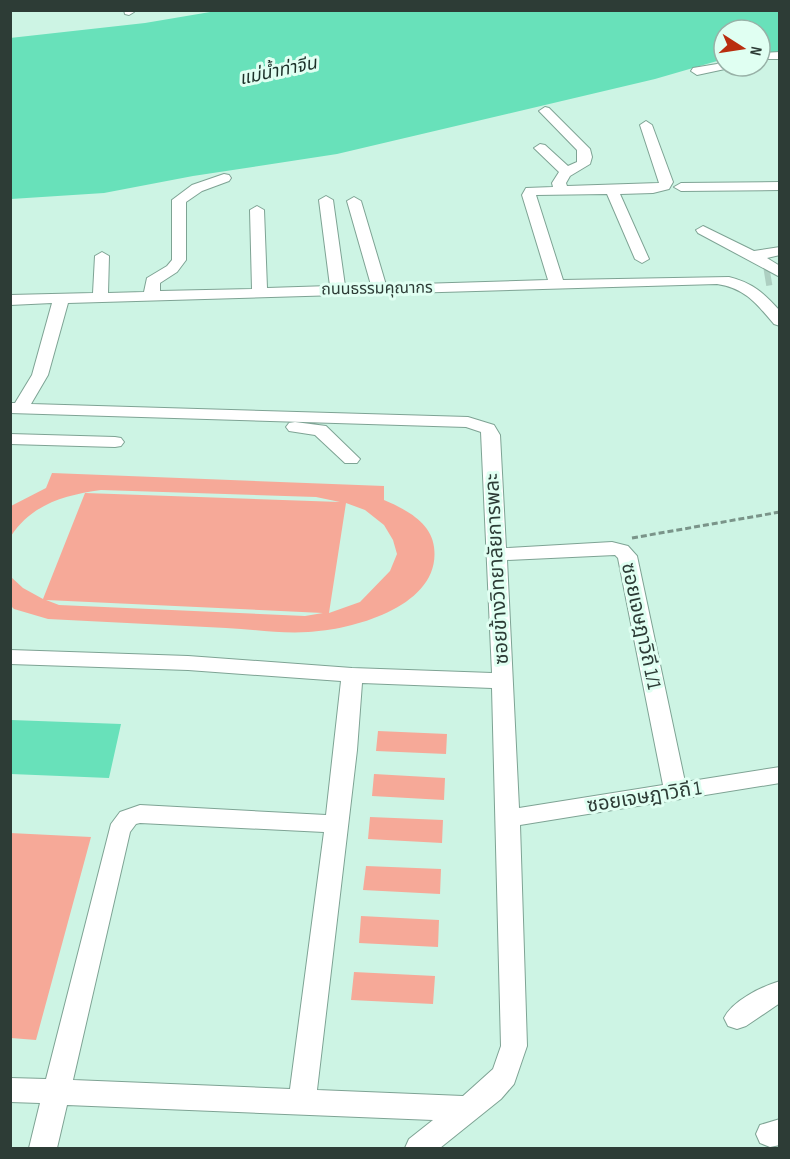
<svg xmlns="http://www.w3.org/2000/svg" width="790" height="1159" viewBox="0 0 790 1159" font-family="'Sofia Sans Condensed','Noto Sans Thai',sans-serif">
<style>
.green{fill:#f6a998;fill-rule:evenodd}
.water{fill:#68e1ba}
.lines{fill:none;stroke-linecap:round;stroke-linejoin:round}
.minor-tunnel{stroke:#adcfc1;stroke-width:16;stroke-dasharray:16 8;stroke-linecap:butt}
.minor-casing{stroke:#7ea394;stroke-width:2}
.path{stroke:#7a9489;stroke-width:3;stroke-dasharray:6 3;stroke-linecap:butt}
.minor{fill:#fff;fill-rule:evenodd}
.labels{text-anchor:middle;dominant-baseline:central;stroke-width:6;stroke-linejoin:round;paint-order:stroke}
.far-street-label{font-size:16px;fill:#2d3c36;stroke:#e0fff2}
.far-water-label{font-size:18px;font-style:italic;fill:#1c3129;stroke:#e0fff2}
.street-label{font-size:20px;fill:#2d3c36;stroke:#e0fff2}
</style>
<rect width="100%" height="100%" fill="#cdf4e4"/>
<path class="green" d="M52,473L384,486V500C405,509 431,522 434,547C442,606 353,630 308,632C281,634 253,629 226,628C167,625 107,622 48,619L14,609L11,606V577L23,588L43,599L85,493L340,502L316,497L101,490C65,495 32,504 11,536V506L46,488ZM346,503L365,510L384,525L393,540L397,554L390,571L360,602L329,613ZM46,600L323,613L305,616L59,605Z
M378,731L447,734L446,754L376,751Z
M374,774L445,778L444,800L372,796Z
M370,817L443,820L442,843L368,839Z
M10,833L91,837L36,1040L11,1038Z
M366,866L441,869L440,894L363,890Z
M361,916L439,920L438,947L359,943Z
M354,972L435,976L433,1004L351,1000Z"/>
<path class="water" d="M222,10L780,11L779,54L760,56V30H724V59L655,79L337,154L193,176L104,193L11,199L10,38L145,23Z
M11,720L121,724L109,778L11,774Z"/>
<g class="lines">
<path class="minor-tunnel" d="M765,278L771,277"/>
<defs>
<path id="minor" d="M124,10H134V12L129,15L125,14Z
M780,52V59H760V53Z
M724,59V66H728L725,69L697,75L691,71L693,68L717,64Z
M545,107L549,108L590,149L592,157L590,164L570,176L566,183L567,186L659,183L640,125L646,121L652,125L673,182L669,189L653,193L620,194L649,259L642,263L635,259L607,194L536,195L563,280L729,277C753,283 764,293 780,311V326L774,324C757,304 745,288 717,284L68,303L48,375L31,404L468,417L494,425L500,435L506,548L612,542L628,546L637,556L685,782L780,767V783L520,825L527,1046L514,1084L501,1099L440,1148H405L409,1139L433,1120L67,1105L57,1148H29L40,1103L10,1102V1078L46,1079L111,824L120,812L140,805L326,815L341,681L188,670L10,664V650L188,656L352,668L492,673L481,432L466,427L10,413V403H15L32,375L52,303L10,305V295L93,293L95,256L102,252L109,256L108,293L144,292L147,278L167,266L172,260V200L192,185L224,174L229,175L231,178L229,181L202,191L186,202V260L177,272L160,283V291L252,289L250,210L257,206L264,210L267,288L330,286L319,200L326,196L333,200L345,286L371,285L347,201L354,197L361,201L386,285L548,280L522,195L526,188L553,187L552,183L559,172L534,148L540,144L545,145L568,166L577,162V150L539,111ZM615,555L618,558L663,785L519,808L507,560ZM362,683L492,688L501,1046L493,1069L463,1096L317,1090L357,750ZM140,823L324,832L290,1089L73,1080L130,832L136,824Z
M780,182V190L681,191L674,187L681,183Z
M703,226L754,251L780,247V255L767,258L780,266V277L698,233L696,230Z
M295,422L326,426L360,459L357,463H345L315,435L289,431L286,427L289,423Z
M10,434L115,437L121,438L124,442L121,446L115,447L10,444Z
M780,981V1003L746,1026L737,1029L728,1026L724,1018C733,1000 761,987 780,981Z
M780,1119V1145L770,1147L760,1143L756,1134L760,1125Z"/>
</defs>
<use href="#minor" class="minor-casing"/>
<path class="path" d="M632,538L780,512"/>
<use href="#minor" class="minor"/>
</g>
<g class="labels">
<g class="far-street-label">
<text transform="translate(377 289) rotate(-1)">ถนนธรรมคุณากร</text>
</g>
<g class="far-water-label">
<text transform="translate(278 71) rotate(-12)">แม่น้ำท่าจีน</text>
</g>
<g class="street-label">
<text transform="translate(497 569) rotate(-93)">ซอยข้างวิทยาลัยการพละ</text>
<text transform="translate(641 626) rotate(78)">ซอยเจษฎาวิถี 1/1</text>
<text transform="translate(644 797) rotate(-9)">ซอยเจษฎาวิถี 1</text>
</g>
</g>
<rect width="790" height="1159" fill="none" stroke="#2d3c36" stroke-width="24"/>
<g transform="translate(742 48) rotate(102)"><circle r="28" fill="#e0fff2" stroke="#98b1a7" stroke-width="1.5"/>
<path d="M0-4.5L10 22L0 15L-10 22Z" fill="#b92e0f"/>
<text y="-9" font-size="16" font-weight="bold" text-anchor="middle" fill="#2d3c36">N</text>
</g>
</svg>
